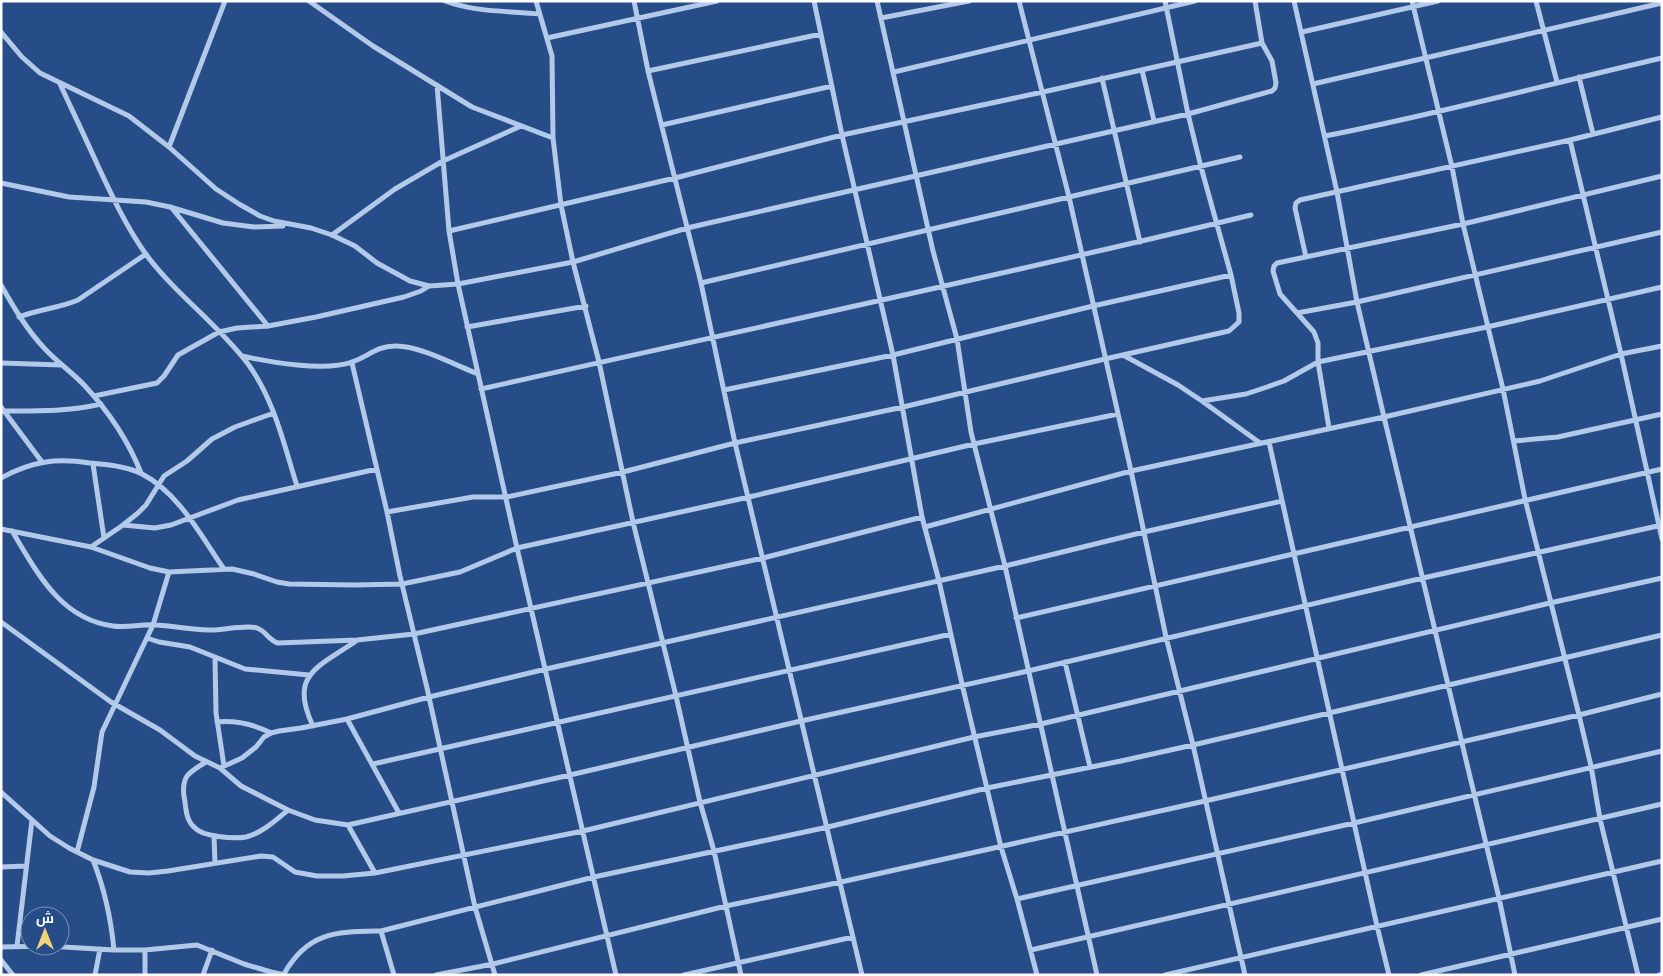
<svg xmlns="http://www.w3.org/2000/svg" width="1663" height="976" viewBox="0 0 1663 976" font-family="Roboto,Cairo,sans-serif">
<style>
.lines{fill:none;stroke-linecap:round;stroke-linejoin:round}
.minor{stroke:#b2c9e9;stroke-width:5}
</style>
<rect width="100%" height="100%" fill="#264d88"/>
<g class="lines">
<path class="minor" d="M309,1L373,46L472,107L553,138
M445,1C474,12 508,11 539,14
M536,1L552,56L553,138L561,205L573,262L599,362L633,522L676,696L700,802L714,851L741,975
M634,1L648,71L701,283L735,443L862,975
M814,1L842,135L893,355L922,517L939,581L962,684L1001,847L1017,899L1037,975
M877,1L933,251L957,339L971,432L1005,566L1097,975
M1019,1L1069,197L1131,471L1166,637L1193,745L1245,975
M1412,1L1452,167L1463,224L1503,389L1525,499L1579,715L1591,766L1600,819L1638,975
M1536,1L1557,82
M881,18L969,1
M1,32L22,57L40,73L129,116L169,147L216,189L239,204L260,216L274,221L311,228L332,235L355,246L377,263L410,281L429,286L458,284L573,262L687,228L1188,114L1272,91L1275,88L1276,83L1272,61L1262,43L1255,1
M1302,32L1438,1
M547,38L717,1
M1142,70L1154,121
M648,71L821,34
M894,72L1195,1
M1579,77L1593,134
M1102,78L1140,242
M60,84C73,112 86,139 98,166C112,196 126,226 145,253C175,294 218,324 248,364C274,399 284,445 297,486
M1313,84L1662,3
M437,85L449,231L458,284L517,548L616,975
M662,125L832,86
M1325,136C1438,114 1549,84 1662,58
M1570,140L1621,354L1662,539
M169,147L225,1
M1,183L69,197L146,202L170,207L223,223L254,227L283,226
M171,207L268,326
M449,231L675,178L842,135L1043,92L1262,43
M332,235L395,189L443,161L521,126
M1306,257L1295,208L1296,203L1300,200L1570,140L1662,117
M701,283L1240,157
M1,285C14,308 27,330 45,349C57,362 73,373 85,386C109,412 128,440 141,473
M1297,313L1357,302L1662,232
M19,317C39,309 60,308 78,300L146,254
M467,327L586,306
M1123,355L1178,385L1202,401L1260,443
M242,356C269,362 325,372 352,362C368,357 376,346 395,346C418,345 455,365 478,374
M1,363L61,365
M352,363L387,512L400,576L427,688L475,907L495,975
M481,389C738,331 996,277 1251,215
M724,390L893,355L1093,306L1231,275
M94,396L157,383L164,376L178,355L219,332L237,328L268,326L316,317L404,297L421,291L429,286
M1202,401L1246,394L1267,387L1284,381L1318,362L1487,327L1662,287
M1,407L42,462
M1,411C35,411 67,412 101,404
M1329,428L1318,362V343L1314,332L1280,294L1273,271L1274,266L1277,263L1463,224L1662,176
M1514,441L1558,437L1662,414
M1269,442L1377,926L1389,975
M93,464L104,538
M1,478C32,461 56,458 90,463C107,465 127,466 142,474C179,493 201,536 224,569
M387,512L473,497H507L623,472L735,443L903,407L1105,359L1229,331L1239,322V313L1231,275L1201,167L1188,114L1165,1
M123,525L155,528L171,525L238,500L377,469
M925,527L1131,471L1384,417L1357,302L1337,192L1294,1
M1,529L91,547L150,568L169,572L232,569L254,574L277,582L289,584L355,585L402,584L460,572L517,548L749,497L974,444L1118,414
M12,531C37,572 60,619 113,626C127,628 141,624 155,625C172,626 190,629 208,630C221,631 246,624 257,628C266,631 269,641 278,643L357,640L414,634L763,558L922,517
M91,547L123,525L138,513L146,505L164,476L187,461L212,439L235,427L274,413
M1016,618L1662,469
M1,622L111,702L160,730L195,756L220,768L241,786L288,810L315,820L348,825L570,775L801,721L1028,671L1423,578L1662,525
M147,638L159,642L190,647L245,669L309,675
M215,658L216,713L224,766
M1065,662L1090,767
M347,719L399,813
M217,722C237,720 253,724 271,733
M313,726C288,674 319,667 356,641
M206,762C199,766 192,770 187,776C182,784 183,793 185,802C186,811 187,821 194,827C202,837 234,839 246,837C262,833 276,820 288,810
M373,764L951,634
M220,768L242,758L256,747L264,737L271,733L279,731L301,728L347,719L429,697L546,669L1005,566L1144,532L1282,501
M1,792L50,836L69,848L93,860L130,872L149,873L168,871L261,856L273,857L295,872L317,876H343L375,873L583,831L974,737L1041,724L1550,603L1662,578
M348,825L375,873
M214,836L215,863
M77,852L94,787L102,732L153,625L169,572
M93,860C105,890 111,919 114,950
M1,867L26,866
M1017,899L1354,823L1662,751
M381,931L394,975
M17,946L32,820
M1,947L47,946L114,950H145L197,945L244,964L271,972L285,975
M1031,950L1662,804
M1,960L13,975
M284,974C308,931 337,932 381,931L594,877L828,827L987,788L1121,761L1193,745L1662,635
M95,975L100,949
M145,975V950
M203,975L212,950
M436,975L493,964L726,906L841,882L1205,801L1579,715L1662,694
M684,975L853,937
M1165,975L1662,861
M1421,975L1662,919
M1515,975L1499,898L1384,417L1540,381L1621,354L1662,346
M1659,975L1662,974"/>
</g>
<rect width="1663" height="976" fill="none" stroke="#ffffff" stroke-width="5"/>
<g transform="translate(45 931)"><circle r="24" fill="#264d88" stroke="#7d94b8"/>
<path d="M0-4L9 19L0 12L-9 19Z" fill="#f2d477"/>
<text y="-8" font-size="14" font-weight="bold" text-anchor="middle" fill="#ffffff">ش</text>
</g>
</svg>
